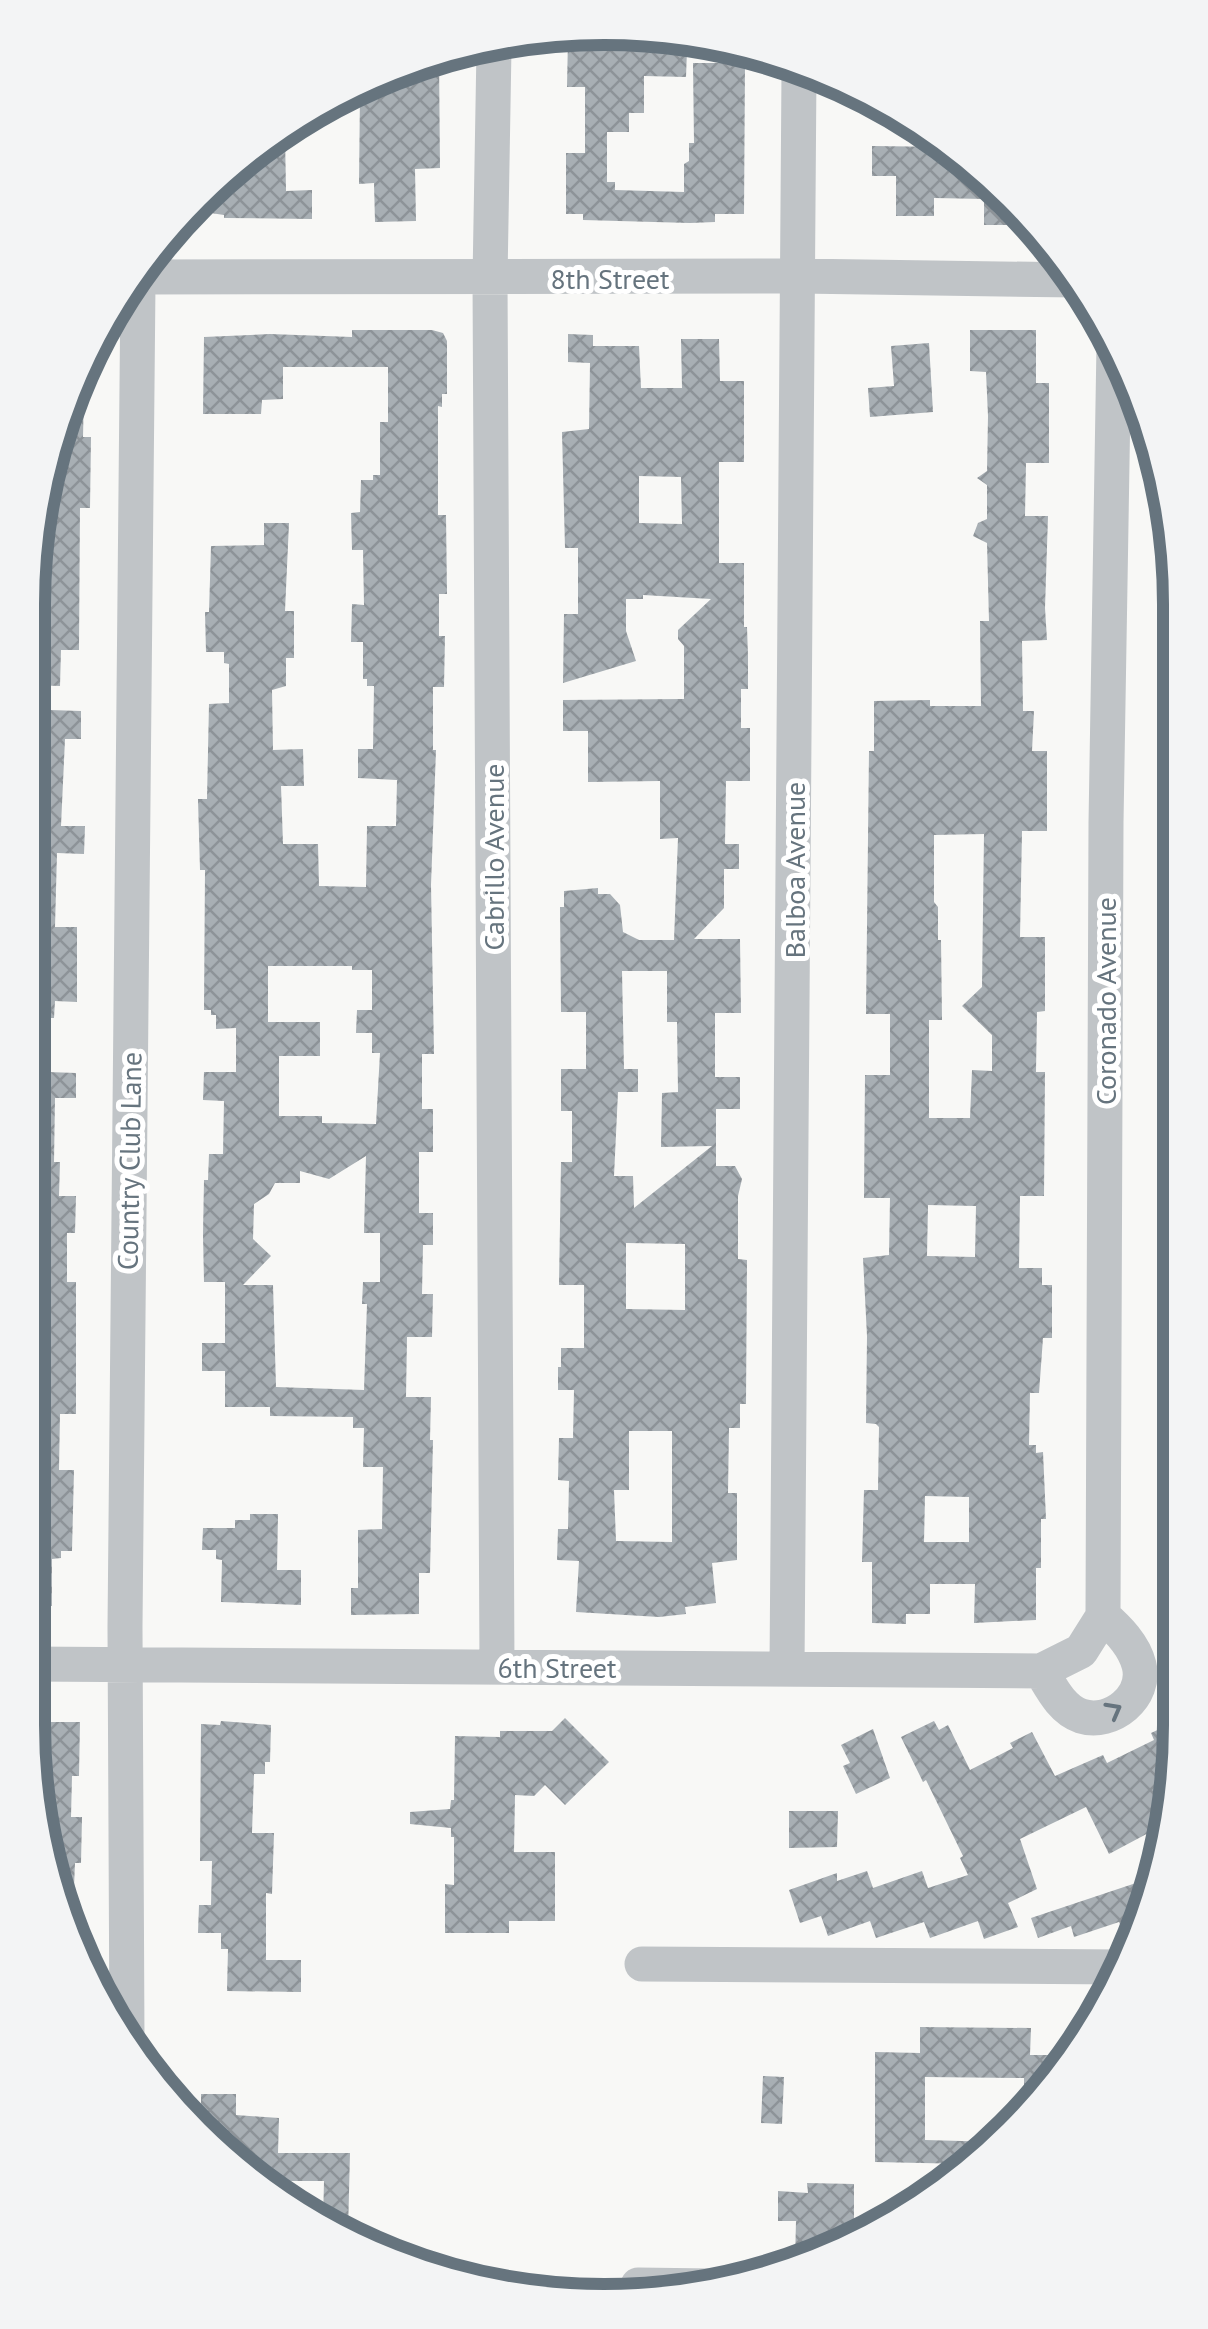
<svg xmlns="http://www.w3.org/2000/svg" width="1208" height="2329" viewBox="0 0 1208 2329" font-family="'PT Sans',sans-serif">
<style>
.building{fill:url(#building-cross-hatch);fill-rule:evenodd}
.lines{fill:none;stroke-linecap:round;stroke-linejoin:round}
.minor{stroke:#c0c4c7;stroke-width:35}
.oneway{stroke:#66747e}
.labels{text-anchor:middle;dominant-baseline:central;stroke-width:10;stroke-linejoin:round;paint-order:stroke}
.street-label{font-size:28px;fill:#66747e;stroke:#fff}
.rim{fill:none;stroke:#66747e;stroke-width:12}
</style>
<defs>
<pattern id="building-cross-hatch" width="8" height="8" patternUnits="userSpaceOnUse" patternTransform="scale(2.5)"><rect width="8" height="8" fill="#a8afb4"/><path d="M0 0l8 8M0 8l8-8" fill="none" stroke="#8d9398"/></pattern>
</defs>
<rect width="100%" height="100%" fill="#f8f8f6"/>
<path class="building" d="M629,30L628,49L687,50L686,77L644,76V113H629V132H607V182H615V190L684,192V164L689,161V143H694L693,63H745L744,214H715V222L690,223L583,220V214H566V153H585V87H567L568,38Z
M439,55L440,168L415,169L416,221L375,222L374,183L359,184L360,92L419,58Z
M285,135L286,191L312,190V219L224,218V215L204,212V197L225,170Z
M872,146L949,147L984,170L1035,225H984V199L934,198V216H896V176H872Z
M352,330H432L443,333L447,341V394H442V407L438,406V515H446L447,594H439V636H445L444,687H433V750H436L431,885L434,1054H422V1109H433V1152H419V1213H433V1245H423L422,1294H433L432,1337H407L406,1397H431L430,1440H433L430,1573H419V1614L351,1615V1588H358V1530L382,1529L383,1467H363L364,1428H353V1417L270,1416V1407H225V1371H202V1343H225V1282H204L203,1234L204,1180H208L209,1154H223L224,1101L203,1100L204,1072H236V1028L216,1029V1015H211V1010H204L205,870H200L198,799H207L209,704L229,703V664L224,663V652H206L205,612H209L211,546L264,545V523H289L285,611H294V658H286V686L272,690L273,750L303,749L304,786H281L283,844H318L319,886L366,887L367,826H396L397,780L358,778V749H373L374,686H367V679H363V642H351L352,604L364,605L363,550H352L351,513L360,512L361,480H373V475H380V422H388V367H283V399L262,400L261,414H203L204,337L270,334L352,337ZM268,966H352V970H372V1010H357L356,1033H372V1053H380L376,1124L322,1123V1116H279V1056H320V1022H268ZM366,1156L364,1233H380V1282H363L362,1304H367L364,1390L276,1387L273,1285H243L271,1256L253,1239L254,1204L269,1194L275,1183H300V1171L329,1179Z
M970,330H1036V383H1049V463H1026L1025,516H1048L1045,608L1047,640L1022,641L1023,711H1034L1032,751H1047V831H1022L1020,937H1045V1011L1037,1012L1036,1072H1045L1044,1196H1020L1019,1268H1042V1285H1052V1338H1043L1039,1393H1030L1029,1445H1036V1453L1043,1452L1046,1519H1041V1568H1036V1620L974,1623L975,1584H930V1614H906V1624L872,1623V1562H862L864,1490H878L879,1427L876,1424L866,1423L867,1336L863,1258L889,1255L890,1198H864L865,1075H890V1014H866L869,751H874V701L930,700V706H981L980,621H989L987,543L973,536L978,523L987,519V485L977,478L987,471L988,416L986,372L970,371ZM984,834L982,987L962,1006L992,1035V1071L972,1070L970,1118H929V1020H942L941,940H938V907L934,902V835ZM928,1205L976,1206L975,1257L927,1256ZM925,1496L969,1497V1542H924Z
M568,334L593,335V346H639L641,388H682L681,339H719L720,381H744V462H719V563H744V627H747L748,656V689H741V728H750V781H726L725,844H739V869H724V908L694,939H740L741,1013H715V1077H740V1109H716V1166H735L742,1179L738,1196V1259L747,1260L746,1404H740V1428H729L728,1493H737V1560L712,1563L716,1603L685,1607L686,1614L659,1617L576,1612L579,1561L557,1560L558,1529H568L569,1481L558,1480L559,1438H573L574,1390H558V1367H561V1348H584V1285H559L561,1162H572V1111H561V1069H586V1012H561L560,907H564V891L598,888V894H610L620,905L623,932L639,940H674L678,838L660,839V781L588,782V731H563V700L684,699V646L678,639V630L711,599L643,595V599H626V631L636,661L563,683L564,614H578V548H565L562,432L589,429L590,363L568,362ZM639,476L681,477L682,524L639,523ZM622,971H667V1022H677L678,1092L662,1093L661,1147L712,1146L634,1208L633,1176H614L618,1092H638V1069H624ZM626,1243L685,1244V1310L626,1309ZM629,1431H672V1542L616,1541L614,1490H629Z
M929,343L933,412L870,417L868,388L894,386L891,346Z
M76,390L84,391L83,437H91L90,508H80L79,650H61L60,686L29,685V567Z
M50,710L81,711V739H65L61,826H85L84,854L57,853L55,927H77V1002L55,1001L54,1018H49L48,1072L76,1073V1098H55L54,1162H60L59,1196H76L75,1233H67V1282H76V1414H60L59,1470H74L72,1551H61V1558L52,1559V1606H28L29,734L50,735Z
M250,1514H278L277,1570H301V1605L221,1602L222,1560L216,1559V1550H202L203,1528H235V1520H250Z
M565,1718L609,1762L565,1805L545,1785L534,1796L515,1795L514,1852H555V1921H509V1933H445V1884L454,1885V1837H451V1828L410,1824V1812L450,1809L451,1800H454L455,1736L500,1737V1731H552Z
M1179,1720V1762L1165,1817L1151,1824L1154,1830L1109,1854L1086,1807L1020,1839L1037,1889L1008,1903L1018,1927L984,1939L978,1921L930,1938L924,1922L876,1938L870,1921L828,1936L821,1916L800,1923L789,1890L837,1873V1881L867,1871L873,1888L922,1871L928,1888L968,1875L960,1858L963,1856L926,1780L923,1782L901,1737L934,1721L939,1730L948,1725L970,1770L1013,1748L1010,1743L1032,1732L1055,1776L1103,1755L1107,1763L1154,1740L1151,1733Z
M221,1721L271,1725L270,1762H265V1774H254L252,1833H274L272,1894L266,1893V1960H301V1992L227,1991L228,1949H221V1933H198L199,1905H211L212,1861H200L201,1724L220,1725Z
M28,1722H80L79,1776H72L71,1817H82L81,1863H75L74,1887H54Z
M873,1729L890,1778L856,1794L843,1766L850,1763L841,1745Z
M789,1811H838L837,1847L789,1848Z
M1148,1879L1130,1947L1119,1922L1074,1937L1071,1926L1038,1938L1031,1918Z
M920,2027L1031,2028L1030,2055H1068L1024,2115V2078L925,2077V2140L999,2142L968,2164L875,2162V2052L920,2053Z
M763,2076L784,2077L782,2124L761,2123Z
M201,2094H236V2115L279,2118L278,2153H350L348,2233L323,2222L324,2181H279V2200L186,2113H201Z
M807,2183L854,2184V2221L887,2222L858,2242L795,2261L796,2221H778V2191L808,2193Z"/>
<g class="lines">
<path class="minor" d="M494,48L490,279L497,1667
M143,277L798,276L1077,280
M28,1664L1041,1671L1081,1651L1103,1616L1106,823L1114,344
M787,1669L799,71
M1041,1671C1051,1687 1061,1709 1081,1716C1112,1726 1147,1696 1139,1665C1134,1645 1118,1629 1103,1616
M642,1964L1124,1967
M127,2039L125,1627L138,283
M638,2285L712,2286"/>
</g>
<defs><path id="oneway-chevron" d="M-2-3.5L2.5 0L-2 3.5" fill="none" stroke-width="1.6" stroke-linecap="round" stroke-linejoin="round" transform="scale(2.5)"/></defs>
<use class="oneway" href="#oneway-chevron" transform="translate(1114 1710) rotate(-29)"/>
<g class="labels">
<g class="street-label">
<text x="610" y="278">8th Street</text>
<text transform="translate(493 857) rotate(-90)">Cabrillo Avenue</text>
<text transform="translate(794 870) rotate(-90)">Balboa Avenue</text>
<text transform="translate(1105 1001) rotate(-90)">Coronado Avenue</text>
<text transform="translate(129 1161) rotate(-89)">Country Club Lane</text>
<text x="557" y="1667">6th Street</text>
</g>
</g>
<path d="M0 0H1208V2329H0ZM604 45H604A559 559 0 0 1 1163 604V1725A559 559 0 0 1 604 2284H604A559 559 0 0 1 45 1725V604A559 559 0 0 1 604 45Z" fill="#f3f4f5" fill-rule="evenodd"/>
<path class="rim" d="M604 45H604A559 559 0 0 1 1163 604V1725A559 559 0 0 1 604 2284H604A559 559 0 0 1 45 1725V604A559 559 0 0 1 604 45Z"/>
</svg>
